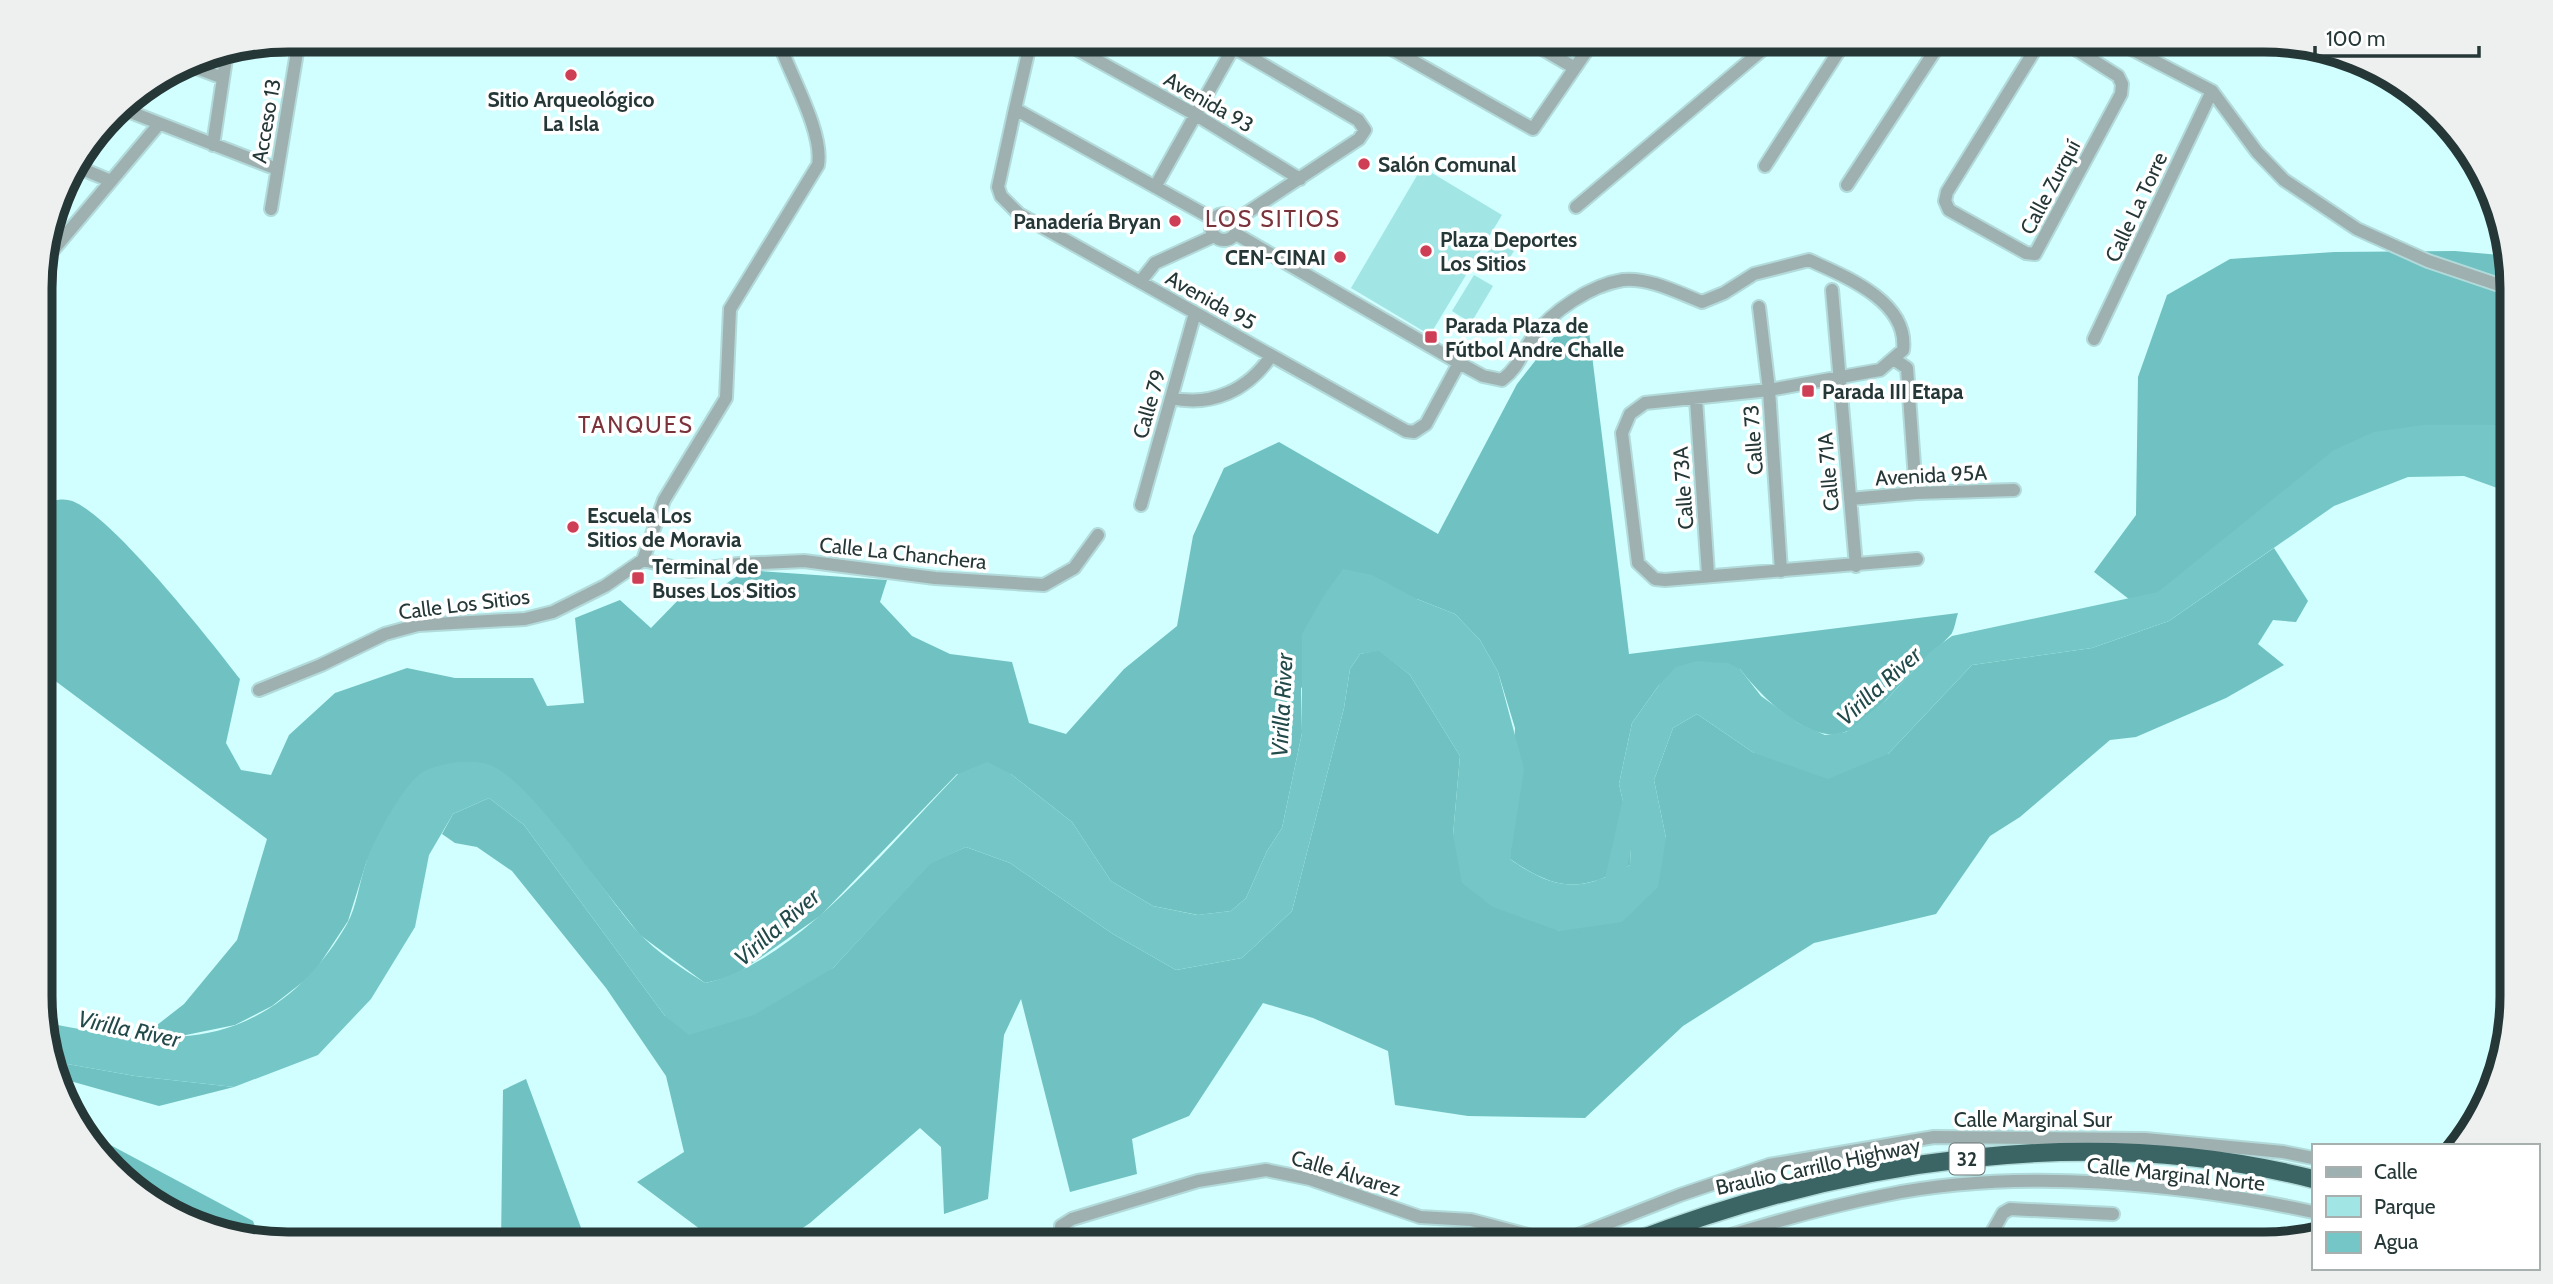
<svg xmlns="http://www.w3.org/2000/svg" width="2553" height="1284" viewBox="0 0 2553 1284" font-family="Cabin,sans-serif">
<style>
.green{fill:#a1e6e5}
.forest{fill:#70c2c2}
.water{fill:#75c7c7}
.lines{fill:none;stroke-linecap:round;stroke-linejoin:round}
.river{stroke:#75c7c7;stroke-width:19}
.minor-casing{stroke:#b2dada;stroke-width:16}
.highway-casing{stroke:#b2dada;stroke-width:21}
.minor{stroke:#9eb0b0;stroke-width:12}
.highway{stroke:#3b6464;stroke-width:18}
.poi-dot{fill:#ce3e55;stroke:#fff;stroke-width:2.5}
.labels{text-anchor:middle;dominant-baseline:central;stroke-width:7;stroke-linejoin:round;paint-order:stroke}
.shield{fill:#fff;stroke:#667373;stroke-width:2}
.shield-label{font-size:19px;font-weight:bold;fill:#253737}
.poi-label{font-size:21px;font-weight:bold;fill:#253737;stroke:#fff;text-anchor:start}
.street-label{font-size:21px;fill:#253737;stroke:#fff}
.neighbourhood-label{font-size:23px;letter-spacing:2px;fill:#7a333b;stroke:#fff}
.water-label{font-size:23px;font-style:italic;fill:#234a4a;stroke:#fff}
.rim{fill:none;stroke:#253737;stroke-width:9}
</style>
<rect width="100%" height="100%" fill="#d1fefe"/>
<path class="green" d="M1422,167L1502,215L1430,335L1351,288Z
M1502,229L1521,240L1500,273L1482,261Z
M1474,275L1493,286L1471,323L1452,311Z"/>
<path class="forest" d="M2455,251L2511,256V466L2409,457L2143,610L2094,572L2136,515L2138,377L2167,295L2230,259L2334,252Z
M1589,331L1629,654L1958,613C1956,619 1955,627 1952,633C1951,636 1916,667 1910,674C1894,691 1866,724 1845,732C1809,746 1760,695 1740,669L1659,685L1632,723L1619,784L1631,837L1630,865C1580,893 1557,891 1510,859L1515,728L1498,672L1480,640L1455,614L1417,599L1301,688L1302,733L1282,828L1267,851L1246,898L1231,911L1198,915L1153,906L1111,881L1072,822L1011,774H957L820,916L734,976L705,983L640,935L550,821L488,765L367,860L348,921L313,974L272,1006L235,1025L176,1037L143,1036L184,1004L237,940L267,839L42,671L41,503C49,502 60,498 68,500C104,505 214,645 240,679L226,743L241,770L271,775L289,735L335,693L407,668L455,678H533L547,706L584,703L575,618L620,600L651,628L686,592H714L746,570L887,580L880,602L912,636L950,654L1012,662L1029,723L1066,734L1124,669L1177,626L1193,536L1224,468L1279,442L1438,534L1517,384L1554,337Z
M2274,548L2308,601L2296,622L2273,620L2258,644L2284,665L2226,698L2136,737L2110,740L2020,817L1990,836L1936,914L1814,943L1683,1026L1585,1118L1468,1116L1395,1105L1388,1051L1313,1018L1263,1003L1189,1116L1132,1139L1137,1174L1070,1192L1021,999L1004,1035L988,1199L944,1214L941,1147L920,1128L810,1223L779,1244H720L637,1182L684,1152L666,1076L606,988L512,871L477,847L455,843L442,834L453,814L489,798L524,825L665,1016L833,968L930,863L966,847L1010,863L1113,934L1176,970L1242,958L1292,911L1344,708L1350,669L1360,654L1379,650L1410,675L1460,756L1453,835L1559,931L1666,838L1654,780L1673,728L1697,714L1754,753L1888,754L1972,665L2092,648L2169,621Z
M56,1062L135,1076L234,1087L159,1106L63,1079Z
M526,1079L587,1244H501L503,1090Z
M86,1132L253,1221L259,1237L179,1218L91,1146Z"/>
<path class="water" d="M2423,425H2511V493L2464,476L2408,477L2334,506L2169,621L2092,648L1972,665L1888,754L1828,779L1754,753L1697,714L1673,728L1654,780L1666,838L1658,887L1622,922L1559,931L1493,907L1462,883L1453,835L1460,756L1410,675L1379,651L1360,654L1350,669L1344,708L1292,911L1242,958L1176,970L1113,934L1010,863L966,847L930,864L833,968L754,1015L689,1035L665,1016L524,825L489,798L453,814L429,855L415,927L371,999L318,1055L234,1087L135,1076L56,1062L42,1022C104,1034 175,1048 236,1025C285,1006 321,969 347,924C357,906 359,883 366,863C373,842 405,780 425,771C441,763 469,759 487,764C528,776 605,895 638,932C656,952 683,969 705,983C797,963 893,840 958,774L987,762L1011,774L1072,822L1111,881L1153,906L1197,915L1231,911L1246,898L1267,851L1282,828L1302,733V634L1323,597L1343,569L1372,575L1417,599L1455,614L1480,640L1498,672L1524,769L1510,859C1555,891 1582,893 1630,865L1631,837L1619,784L1632,723L1659,685L1676,667L1697,661L1728,663L1740,669L1761,696L1798,723L1825,735L1846,732L1886,700L1931,651L1952,636L2158,592L2334,450L2374,432Z
M2512,625V674L2508,672L2504,639Z"/>
<g class="lines">
<path class="river" d="M1602,888L1613,886L1633,797"/>
<defs>
<path id="minor" d="M1031,40L1015,109L1213,219
M1060,40L1196,115L1300,179
M1221,40L1358,120L1365,130L1359,139L1236,220
M1376,40L1533,129L1594,40
M1527,40L1575,68
M2041,40L1947,192L1945,201L1949,210L2026,253L2035,254L2121,94L2122,84L2118,76L2069,45L2055,40
M2114,40L2212,91L2257,152L2284,180L2357,229L2428,261L2511,289
M186,64L223,78
M120,108L277,169
M1015,109L998,187L1001,196L1019,214L1406,431L1414,432L1426,424L1459,363
M213,145L227,52
M75,166L111,181
M1765,166L1846,40
M1847,185L1942,40
M1155,187L1237,41
M1576,207L1774,40
M271,209L299,40
M1211 227a13 13 0 1 1 26 0a13 13 0 1 1-26 0Z
M53,228L66,234
M1236,234L1459,363L1483,376L1502,380C1521,365 1520,354 1533,337C1552,311 1591,285 1623,280C1648,277 1679,293 1702,302L1724,293L1754,274L1809,260C1844,276 1909,301 1903,350L1880,370L1769,390L1645,403L1630,414L1622,433L1638,563L1655,579L1665,580L1917,559
M44,261L159,124
M1140,282L1155,263L1214,236
M1832,290L1856,566
M1759,307L1769,390L1781,571
M2094,339L2212,91
M1895,360L1907,368L1916,493
M1171,398C1212,407 1248,390 1271,356
M1696,399L1708,574
M1850,499L1916,493L2014,490
M1141,505L1195,313
M643,560L689,571L738,564L804,561L935,578L1044,585L1074,568L1098,535
M259,690L321,665L385,634L418,625L525,619L553,612L605,586L643,560L664,500L726,398L730,309L818,165C824,132 789,73 778,40
M1558,1243L1680,1195L1769,1165L1934,1137L2145,1139L2283,1152L2313,1158
M1706,1243C1765,1224 1825,1207 1886,1195C2020,1168 2180,1183 2313,1212
M1986,1243L2003,1213L2010,1209L2113,1214
M1062,1244L1061,1226L1072,1219L1198,1181L1266,1170L1310,1179L1420,1217L1471,1220L1558,1243"/>
<path id="highway" d="M1630,1243C1843,1160 2089,1122 2313,1179"/>
</defs>
<use href="#minor" class="minor-casing"/>
<use href="#highway" class="highway-casing"/>
<use href="#minor" class="minor"/>
<use href="#highway" class="highway"/>
</g>
<g class="poi-dot">
<circle cx="571" cy="75" r="7"/>
<circle cx="1364" cy="164" r="7"/>
<circle cx="1175" cy="221" r="7"/>
<circle cx="1426" cy="251" r="7"/>
<circle cx="1340" cy="257" r="7"/>
<rect x="1424" y="330" width="14" height="14" rx="3.5"/>
<rect x="1801" y="384" width="14" height="14" rx="3.5"/>
<circle cx="573" cy="527" r="7"/>
<rect x="631" y="571" width="14" height="14" rx="3.5"/>
</g>
<g class="labels">
<rect class="shield" x="1949.5" y="1143.5" width="35" height="31" rx="5"/>
<g class="shield-label">
<text x="1967" y="1159">32</text>
</g>
<g class="poi-label">
<text x="571" y="99" text-anchor="middle">Sitio Arqueológico<tspan x="571" dy="24">La Isla</tspan></text>
<text x="1378" y="164">Salón Comunal</text>
<text x="1161" y="221" text-anchor="end">Panadería Bryan</text>
<text x="1440" y="239">Plaza Deportes<tspan x="1440" dy="24">Los Sitios</tspan></text>
<text x="1326" y="257" text-anchor="end">CEN-CINAI</text>
<text x="1445" y="325">Parada Plaza de<tspan x="1445" dy="24">Fútbol Andre Challe</tspan></text>
<text x="1822" y="391">Parada III Etapa</text>
<text x="587" y="515">Escuela Los<tspan x="587" dy="24">Sitios de Moravia</tspan></text>
<text x="652" y="566">Terminal de<tspan x="652" dy="24">Buses Los Sitios</tspan></text>
</g>
<g class="street-label">
<text transform="translate(1209 102) rotate(30)">Avenida 93</text>
<text transform="translate(266 121) rotate(-80)">Acceso 13</text>
<text transform="translate(2050 187) rotate(-62)">Calle Zurquí</text>
<text transform="translate(2136 207) rotate(-65)">Calle La Torre</text>
<text transform="translate(1211 300) rotate(29)">Avenida 95</text>
<text transform="translate(1149 404) rotate(-74)">Calle 79</text>
<text transform="translate(1753 440) rotate(-94)">Calle 73</text>
<text transform="translate(1828 472) rotate(-95)">Calle 71A</text>
<text transform="translate(1931 475) rotate(-3)">Avenida 95A</text>
<text transform="translate(1683 488) rotate(-94)">Calle 73A</text>
<text transform="translate(903 553) rotate(6)">Calle La Chanchera</text>
<text transform="translate(464 604) rotate(-7)">Calle Los Sitios</text>
<text x="2033" y="1119">Calle Marginal Sur</text>
<text transform="translate(1818 1166) rotate(-12)">Braulio Carrillo Highway</text>
<text transform="translate(1346 1173) rotate(17)">Calle Álvarez</text>
<text transform="translate(2176 1174) rotate(6)">Calle Marginal Norte</text>
</g>
<g class="neighbourhood-label">
<text x="1273" y="219">LOS SITIOS</text>
<text x="636" y="425">TANQUES</text>
</g>
<g class="water-label">
<text transform="translate(1879 686) rotate(-42)">Virilla River</text>
<text transform="translate(1282 705) rotate(-87)">Virilla River</text>
<text transform="translate(777 927) rotate(-41)">Virilla River</text>
<text transform="translate(129 1029) rotate(12)">Virilla River</text>
</g>
</g>
<path d="M0 0H2553V1284H0ZM288 52H2264A236 236 0 0 1 2500 288V996A236 236 0 0 1 2264 1232H288A236 236 0 0 1 52 996V288A236 236 0 0 1 288 52Z" fill="#eeefef" fill-rule="evenodd"/>
<path class="rim" d="M288 52H2264A236 236 0 0 1 2500 288V996A236 236 0 0 1 2264 1232H288A236 236 0 0 1 52 996V288A236 236 0 0 1 288 52Z"/>
<rect x="2312" y="1144" width="228" height="126" fill="#ffffff" stroke="#a8afaf" stroke-width="2"/>
<rect x="2326" y="1167" width="35" height="10" fill="#9eb0b0" stroke="#a8afaf" stroke-width="2"/>
<text x="2374" y="1179" font-size="21" fill="#253737">Calle</text>
<rect x="2326" y="1196" width="35" height="21" fill="#a1e6e5" stroke="#a8afaf" stroke-width="2"/>
<text x="2374" y="1214" font-size="21" fill="#253737">Parque</text>
<rect x="2326" y="1232" width="35" height="21" fill="#75c7c7" stroke="#a8afaf" stroke-width="2"/>
<text x="2374" y="1249" font-size="21" fill="#253737">Agua</text>
<path d="M2315 46v10h164v-10" fill="none" stroke="#253737" stroke-width="3.5"/>
<text x="2326" y="46" font-size="21" fill="#253737" stroke="#ffffff" stroke-width="5" paint-order="stroke">100 m</text>
</svg>
